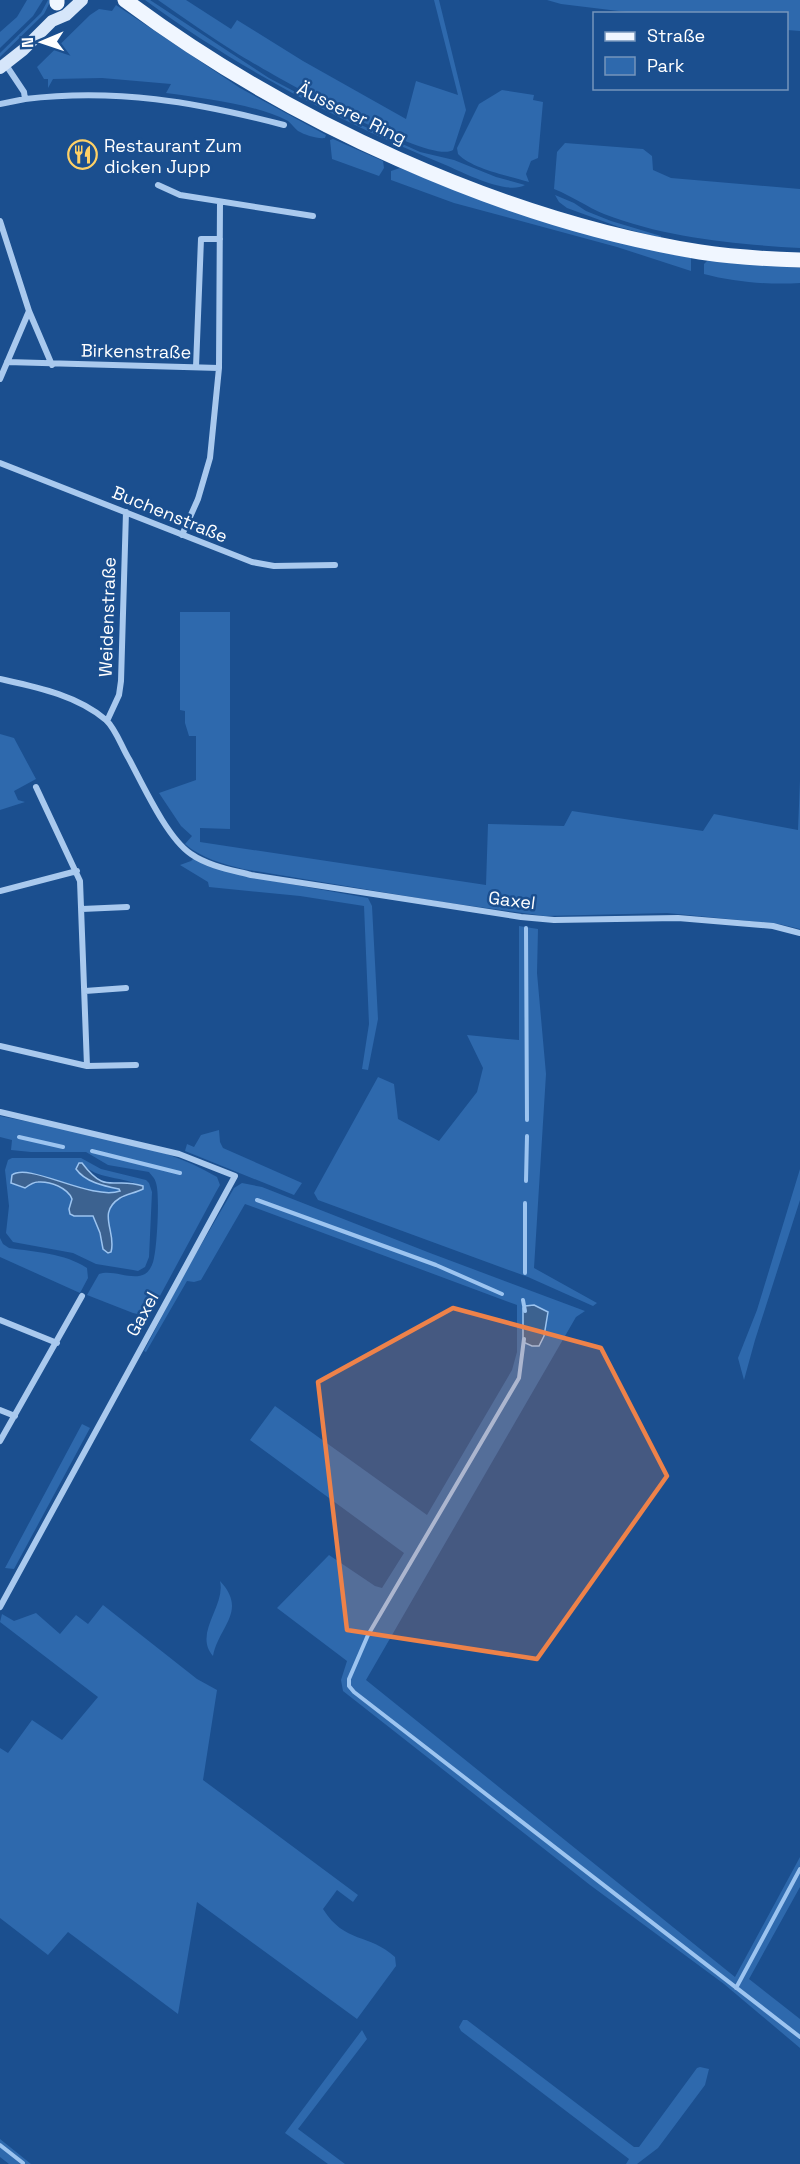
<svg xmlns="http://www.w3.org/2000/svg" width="800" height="2164" viewBox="0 0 800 2164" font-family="'Space Grotesk',sans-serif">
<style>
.green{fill:#2e69ad;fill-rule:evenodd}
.water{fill:#3c6290;stroke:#9cc4f0;stroke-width:1.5}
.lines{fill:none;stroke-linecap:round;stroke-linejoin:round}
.stream{stroke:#9cc4f0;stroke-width:4}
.street{stroke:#a9c9ee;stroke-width:6}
.secondary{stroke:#d6e6fa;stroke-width:12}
.primary{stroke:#f0f6ff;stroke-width:15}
.marked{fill:#ee8249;fill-opacity:0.2;stroke:#ee8249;stroke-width:4.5;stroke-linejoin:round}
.labels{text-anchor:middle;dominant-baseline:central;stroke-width:5;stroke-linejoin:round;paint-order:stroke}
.street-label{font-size:18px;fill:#fff;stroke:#1b4f8f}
.poi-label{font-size:18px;fill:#fff;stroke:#1b4f8f;text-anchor:start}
</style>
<rect width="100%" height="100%" fill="#1b4f8f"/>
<path class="green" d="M27,0H43L33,16L0,48V32L17,17Z
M48,0H51L44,14L0,57V53L41,13Z
M145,0H150L269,78L337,114L420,152L454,160L496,177L525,185C507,195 466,174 448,166C340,122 239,69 145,0Z
M158,0H186L231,29L237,20L303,61L406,119L416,81L458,95L434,0H439L466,110L453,150C430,166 266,71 238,54C211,37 184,18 158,0Z
M547,0H800V31L787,30L786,14H643L561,4Z
M116,5L240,88L326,135L325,138C317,139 305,135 298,131C294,128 292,124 288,121C256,104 201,98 166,93L171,84L102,78L53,79L48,88V79H44L37,67L90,15L99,9L112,11Z
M502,90L534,95L533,100L543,102L538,158L531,161L526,174L529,182C509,176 472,169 458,154L457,148L479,104Z
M333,139L383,161L384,168L379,176L332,159L330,140Z
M565,143L643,149L652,156L653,170L671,178L800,189V248C734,244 666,238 604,214C587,207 572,196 554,189L557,152Z
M400,168L481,200L630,245L691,258V271L617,247L454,203L391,180V171Z
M555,195L574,203L586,211L611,221L661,236V238L619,227L567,208L559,202Z
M708,260L800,268V283C769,285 734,282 704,274V264Z
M180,612H230V829L200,828V842L486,885L488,824L564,826L572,811L703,831L714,814L798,830L800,780V929L779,924L667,913L545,916L442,902L243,869C223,864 201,858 185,844L192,836L181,826L159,793L196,780V736H189L185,723V711L180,710Z
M0,734L14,738L36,779L14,791L18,800L25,802L0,810Z
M194,858L262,879L368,898L372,906L378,1019L368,1070L362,1069L369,1024L364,906L300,896L209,887L208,882L180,865L191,861Z
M519,926L538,929L537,973L546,1074L534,1268L597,1303L593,1306L528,1277L318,1200L314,1193L378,1077L394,1084L398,1119L439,1141L477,1092L483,1068L467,1035L519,1040Z
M0,1116C71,1131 155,1140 217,1177L220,1185L216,1192L154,1307L147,1316L133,1313L87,1295L99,1274C113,1269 132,1281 145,1274C150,1271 153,1264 154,1258C157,1246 160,1194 156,1183C155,1178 151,1175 149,1172L108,1165L86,1152H31L11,1150L12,1140L0,1137Z
M219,1130L220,1142L223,1148L302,1183L294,1195L185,1151L187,1144L194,1147L201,1135Z
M12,1158H81L101,1169L146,1180L149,1183L152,1192L149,1257L145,1267L138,1271L133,1270L96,1264L73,1253L13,1242L6,1233L9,1206L5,1170L8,1160ZM79,1163H82C95,1180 125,1176 143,1187V1189C124,1198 95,1203 111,1232L103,1249L96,1220C90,1211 79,1219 70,1214L72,1199L67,1191L46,1182L32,1183L16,1172C23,1171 27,1173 34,1175C59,1181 95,1199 120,1191L119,1189L98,1184Z
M800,1169V1200L755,1340L744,1380L738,1358L757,1310Z
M242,1183L262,1187L430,1253L585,1311L576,1317L366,1680L735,1977L800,1857V1887L749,1979L800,2019V2048L724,1984L590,1885L343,1691L341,1680L347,1661L277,1608L329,1555L375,1586L382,1588L404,1553L250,1440L275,1406L427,1515L512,1370L517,1352V1305L245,1204L201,1280L194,1282L187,1281L146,1352L144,1351L183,1276L226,1202L234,1188ZM523,1308L547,1322L523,1342Z
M0,1238L3,1244L9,1248C36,1252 64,1253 87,1268L88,1278L80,1293L0,1257Z
M82,1424L90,1428L14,1569L5,1568Z
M220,1581C248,1611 219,1626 213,1656C193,1633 226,1606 220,1581Z
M103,1605L197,1679L217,1690L203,1780L358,1895L353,1902L337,1890L323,1909C345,1944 369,1933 395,1957L396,1966L357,2019L197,1902L178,2014L68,1932L48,1955L0,1918V1748L8,1753L32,1720L62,1740L98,1697L0,1622L2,1614L14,1621L36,1613L60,1634L76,1615L88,1624Z
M463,2020H467L634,2147H639L697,2068L700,2067L709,2069L705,2085L658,2148L637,2164H626L629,2159L461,2031L459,2027Z
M362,2030L367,2039L298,2129L345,2164H328L285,2133Z
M0,2139L31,2164H9L0,2157Z"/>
<path class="water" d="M79,1163H82C107,1196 112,1176 143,1186V1189C135,1193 127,1194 120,1198C96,1213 117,1232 111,1252L108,1253L103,1249L100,1233L93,1216H74L70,1214L69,1209L72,1199C68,1188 50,1181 38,1182C33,1182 29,1185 25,1188L11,1183L12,1175C29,1162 91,1201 120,1191L119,1189C104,1186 85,1182 76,1169Z
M534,1305L548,1312L544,1336L539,1346H532L523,1342V1308L525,1306Z"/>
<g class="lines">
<path class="stream" d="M526,928L527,1120
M19,1137L63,1147
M92,1151L180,1173
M526,1181L527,1136
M257,1200L436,1265L502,1294
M525,1273V1203
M523,1300L525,1311
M524,1339L519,1378L368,1635L349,1679V1686L354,1692L800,2037
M736,1988L800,1869
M0,2145L23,2163"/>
<path class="street" d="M6,65L24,92L25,99C116,88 196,102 284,125
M0,104L25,99
M158,185L180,195L313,216
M0,221L29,311L0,379
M29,311L52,365
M7,362L219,368
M196,367L201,239H220
M0,463L252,562L274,566L335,565
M182,535L198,499L210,458L219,368L220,202
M0,679C36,687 77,695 106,720C116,729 122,748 129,759C143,785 167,838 191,854C208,866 232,870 251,875L521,917L554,920L678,918L773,926L800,933
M107,721L119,695L121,681L126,512
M36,787L80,881L87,1066
M0,891L77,871
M82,909L127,907
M85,991L126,988
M0,1046L87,1066L136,1065
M0,1112L179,1154L235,1176L0,1607
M0,1320L57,1343
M0,1410L15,1416
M0,1441L82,1296"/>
<path class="secondary" d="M0,68L23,50L52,21L66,15L82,0"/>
<path class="primary" d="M125,0C286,120 501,220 700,252C733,257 767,259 800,260
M57,3V0"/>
</g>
<path class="marked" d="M453,1308L601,1348L667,1476L537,1659L347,1630L318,1382Z"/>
<defs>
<symbol id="restaurant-ring" viewBox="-11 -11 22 22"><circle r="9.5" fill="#1b4f8f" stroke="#ffd166" stroke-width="1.5"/><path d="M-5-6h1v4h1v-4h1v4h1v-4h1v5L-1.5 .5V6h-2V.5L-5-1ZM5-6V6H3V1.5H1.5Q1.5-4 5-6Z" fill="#ffd166"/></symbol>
</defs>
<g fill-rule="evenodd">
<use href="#restaurant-ring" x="66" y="138" width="33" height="33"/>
</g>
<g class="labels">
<g class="street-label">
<text transform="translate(352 113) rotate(26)">Äusserer Ring</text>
<text transform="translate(136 351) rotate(1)">Birkenstraße</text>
<text transform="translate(170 514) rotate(22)">Buchenstraße</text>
<text transform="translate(107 617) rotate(-88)">Weidenstraße</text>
<text transform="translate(512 900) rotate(7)">Gaxel</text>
<text transform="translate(142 1314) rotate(-61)">Gaxel</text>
</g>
<g class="poi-label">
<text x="104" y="145">Restaurant Zum<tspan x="104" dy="21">dicken Jupp</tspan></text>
</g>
</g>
<rect x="593" y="12" width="195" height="78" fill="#1b4f8f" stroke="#7695bc" stroke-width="1.5"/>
<rect x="605" y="32" width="30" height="9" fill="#f0f6ff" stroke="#7695bc" stroke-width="1.5"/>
<text x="647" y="42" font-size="18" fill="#ffffff">Straße</text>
<rect x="605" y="57" width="30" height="18" fill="#2e69ad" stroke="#7695bc" stroke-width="1.5"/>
<text x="647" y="72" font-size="18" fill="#ffffff">Park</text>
<g transform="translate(42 42) rotate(268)" stroke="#1b4f8f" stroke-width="4.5" paint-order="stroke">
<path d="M0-4.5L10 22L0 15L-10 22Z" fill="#ffffff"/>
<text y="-9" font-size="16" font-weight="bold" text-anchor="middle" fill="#ffffff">N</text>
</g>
</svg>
